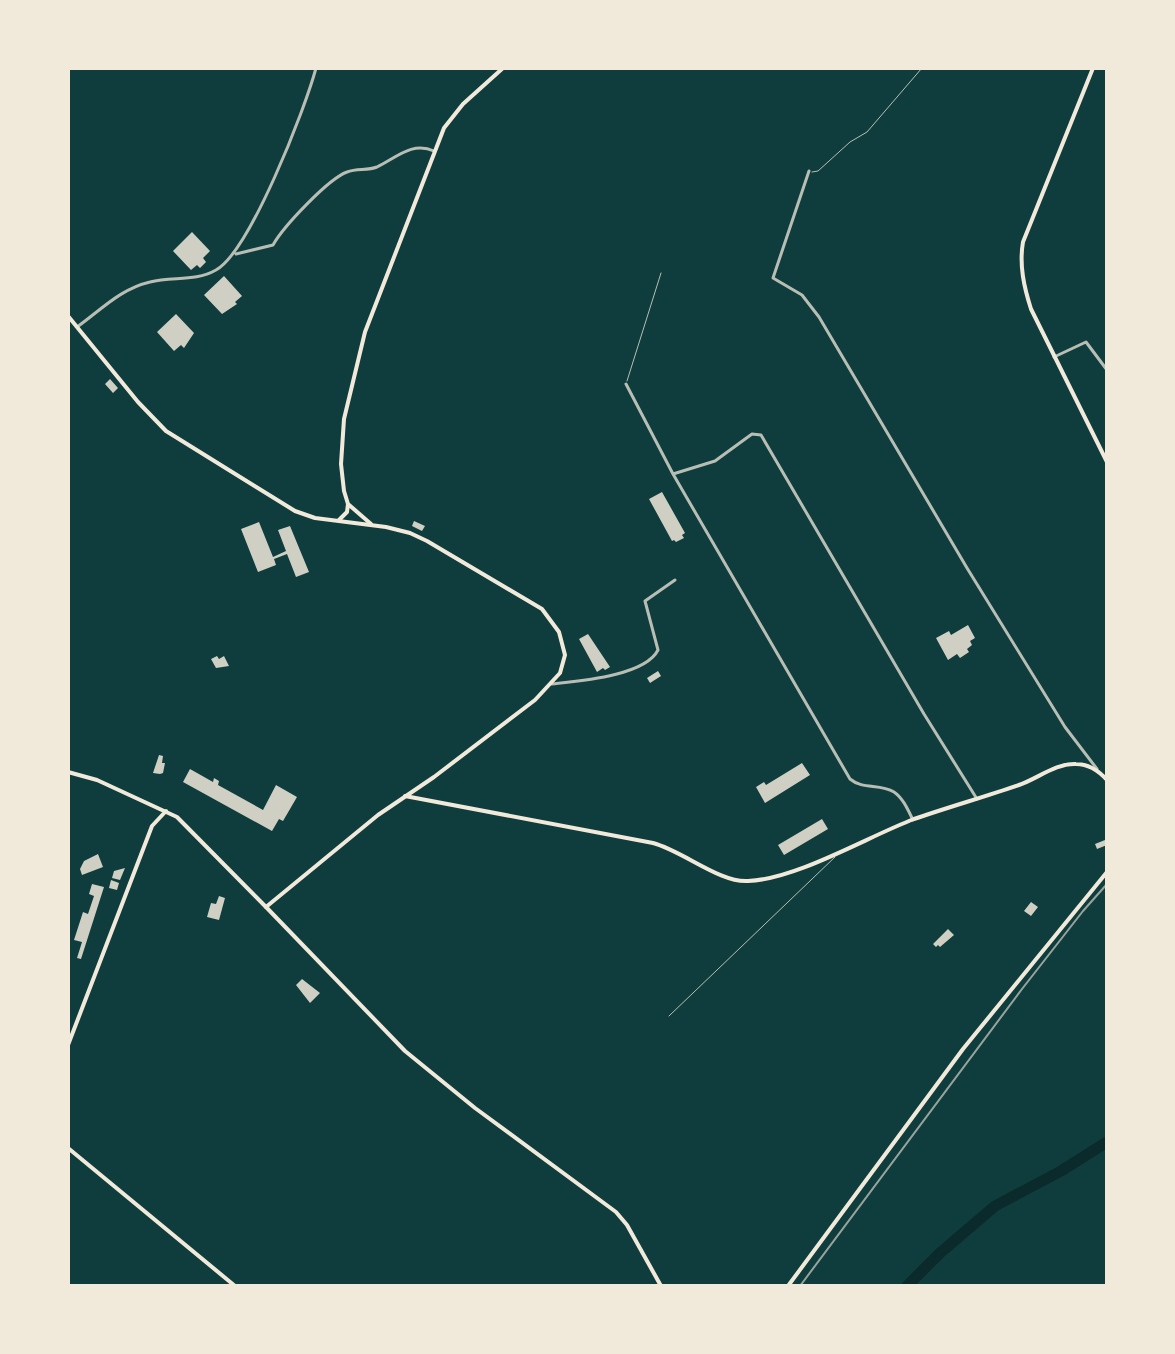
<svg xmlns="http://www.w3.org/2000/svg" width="1175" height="1354" viewBox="0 0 1175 1354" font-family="'Open Sans',sans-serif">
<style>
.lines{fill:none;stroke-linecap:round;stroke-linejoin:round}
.river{stroke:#0a2a2b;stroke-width:11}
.building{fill:#cfcfc3}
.service{stroke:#b8beb3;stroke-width:1}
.minor{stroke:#b8beb3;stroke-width:3}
.tertiary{stroke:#b8beb3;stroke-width:3}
.secondary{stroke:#f1e9da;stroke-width:4}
.primary{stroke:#f1e9da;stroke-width:4}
.tram{stroke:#97a49c;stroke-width:2}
</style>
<rect width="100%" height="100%" fill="#0f3d3e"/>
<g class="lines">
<path class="river" d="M907,1286L940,1253L995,1206L1061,1171L1107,1142"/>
</g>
<path class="building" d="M192,232L210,251L203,258L206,262L200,268L197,265L191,270L173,251Z
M224,276L242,296L235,302L237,304L222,314L204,295Z
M176,314L194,333L184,348L181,345L174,351L157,332Z
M110,379L118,388L113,393L105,384Z
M662,492L685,533L682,535L684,538L676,542L674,540L672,541L649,499Z
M414,521L425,526L422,531L412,526Z
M259,522L273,557L286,551L278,530L290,526L309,572L296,577L287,554L274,559L276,565L258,572L241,529Z
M968,625L975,638L970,641L972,645L967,649L969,652L960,658L957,654L948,660L936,638L949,631L951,635Z
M588,634L610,667L605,670L603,668L597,672L579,639Z
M217,656L219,659L224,656L229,666L216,668L211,659Z
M658,671L661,676L650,683L647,678Z
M159,755L163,756L162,763H165L163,773L160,774L153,773Z
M802,763L810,775L765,803L756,787L764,782L766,785Z
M190,769L213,782L214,778L219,781L218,785L263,810L276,785L297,797L283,821L279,819L272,831L183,782Z
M822,819L828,829L784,855L778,845Z
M1105,840L1107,845L1097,849L1095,844Z
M98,854L103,867L82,875L80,869L84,861Z
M125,868L120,880L112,878L114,871Z
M111,880L119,883L117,890L109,888Z
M92,884L104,887L81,959L77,958L82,942L74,940L83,912L88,914L94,896L89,894Z
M219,896L225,898L219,920L207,917L211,903L216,904Z
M1031,902L1038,907L1031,916L1024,911Z
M948,929L954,935L940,947L938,945L936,947L933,944Z
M302,979L320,993L310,1003L296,985Z"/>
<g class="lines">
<path class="service" d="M812,172L818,171L850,142L867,132L922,68
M627,381L661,273
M669,1016L835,857"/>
<path class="minor" d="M236,254L273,245C283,227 328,179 347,172C357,168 367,171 377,167C396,158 412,141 434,151
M77,327C101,310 120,289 150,282C172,276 195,282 216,270C250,251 305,109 316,68
M1054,357L1086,342L1107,370
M626,384L673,474L850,779C863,790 880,783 894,792C903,798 908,810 913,820
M673,474L715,461L752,434L761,435L924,714L977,799
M552,684C579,681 645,676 658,650L645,601L675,580"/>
<path class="tertiary" d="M809,171L773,278L802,295L819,317L967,568L1065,727L1097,769"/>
<path class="secondary" d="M1093,68L1023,242C1019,265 1024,287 1031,309L1107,462
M339,520L347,512L348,504
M371,524L348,504L344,491L341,464L344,419L365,332L444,128L463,104L503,68
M68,772L97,780L177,817L266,907
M405,796L653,843C683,851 720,883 748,881C797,879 867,837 914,819C949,807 984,797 1019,785C1037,779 1056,763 1076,764C1089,764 1098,770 1107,780
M68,1045L152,826L166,811
M68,1148L235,1286"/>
<path class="primary" d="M68,316L138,402L166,431L295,511L315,518L386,527L410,533L427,541L542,609L559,632L565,655L560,673L535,700L434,777L378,815L266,907L405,1051L475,1108L616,1212L627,1225L661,1286
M788,1286L963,1049L1107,872"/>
<path class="tram" d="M800,1286L1022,989L1083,911L1107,884"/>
</g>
<rect width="1175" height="1354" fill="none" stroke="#f1e9da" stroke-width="140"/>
</svg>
